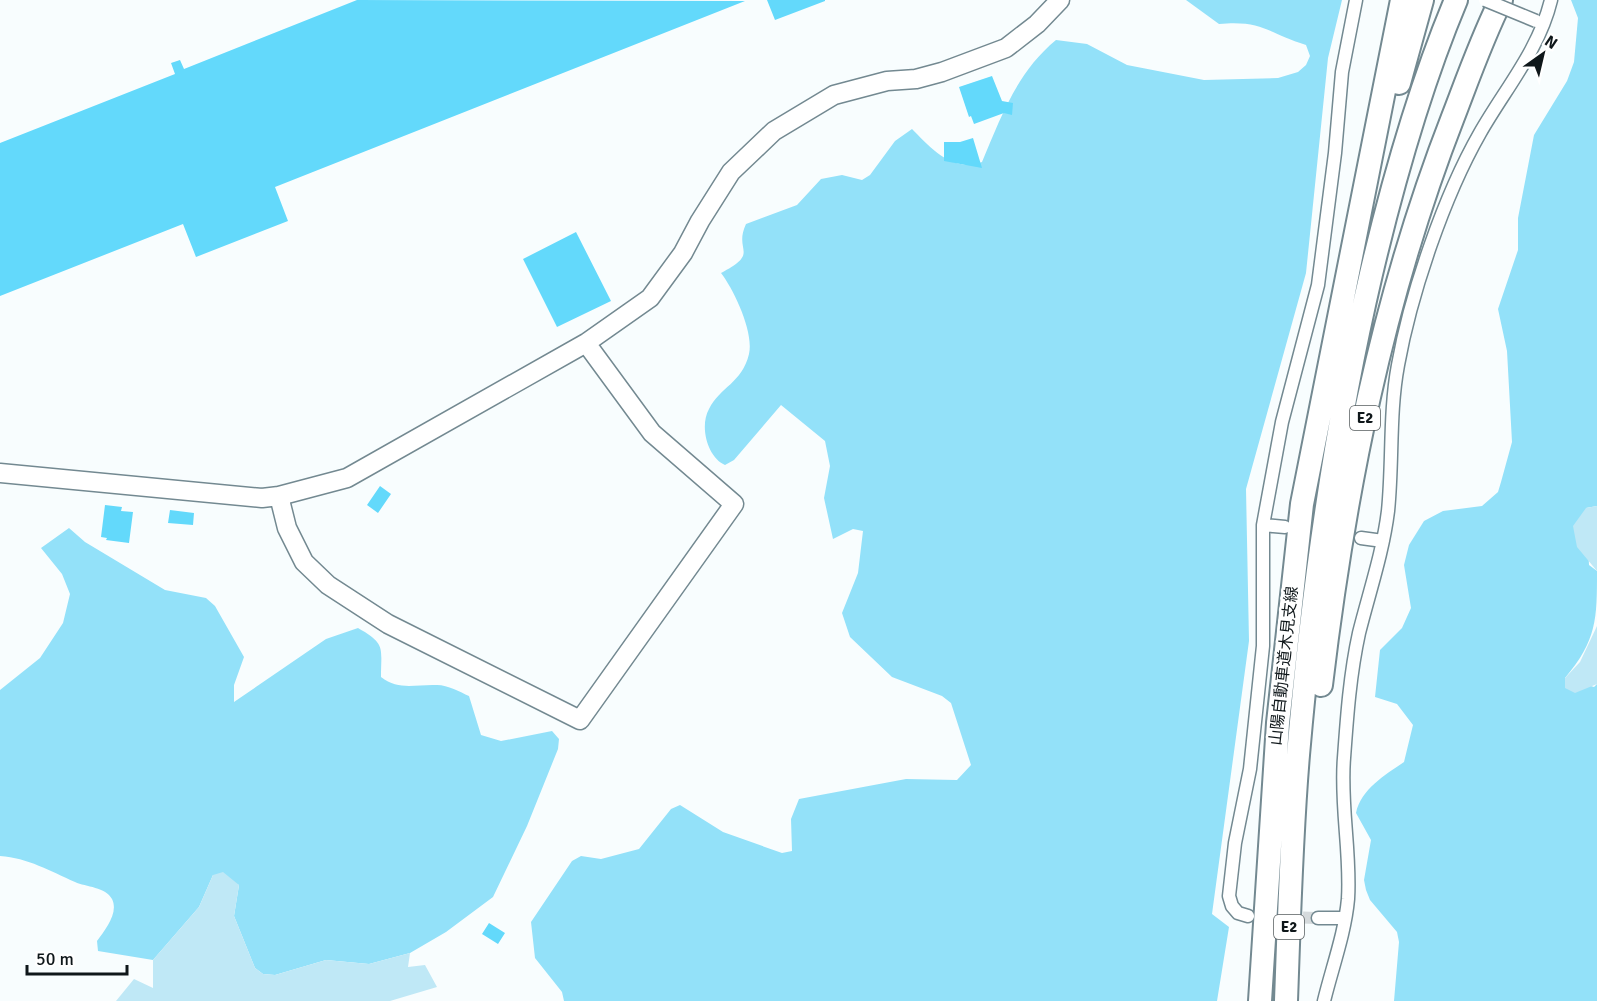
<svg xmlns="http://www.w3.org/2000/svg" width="1597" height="1001" viewBox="0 0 1597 1001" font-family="Signika,'Noto Sans JP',sans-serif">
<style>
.green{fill:#93e1f9}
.water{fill:#bfe8f6}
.building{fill:#63d9fb}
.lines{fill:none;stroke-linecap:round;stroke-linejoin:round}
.street-tunnel{stroke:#d5dadc;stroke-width:12;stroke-dasharray:12 6;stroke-linecap:butt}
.street-casing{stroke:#738991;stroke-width:15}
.secondary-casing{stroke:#738991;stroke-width:21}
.highway-casing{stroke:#738991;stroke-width:26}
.street{stroke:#fff;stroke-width:12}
.secondary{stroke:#fff;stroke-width:18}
.highway{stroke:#fff;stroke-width:22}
.street-bridge-casing{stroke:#738991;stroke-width:15;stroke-linecap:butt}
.street-bridge{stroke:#fff;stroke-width:12}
.labels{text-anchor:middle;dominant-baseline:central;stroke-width:5;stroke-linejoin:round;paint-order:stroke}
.shield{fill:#fff;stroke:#575d5f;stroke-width:1.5}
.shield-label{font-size:15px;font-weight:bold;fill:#0f171a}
.street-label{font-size:16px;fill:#0f171a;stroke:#fff}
</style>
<rect width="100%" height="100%" fill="#f8fdfe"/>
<path class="green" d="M1186,0H1342L1328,58L1306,273L1246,489L1249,641L1212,914L1229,927L1217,1001H564L562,992L535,958L531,922L572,861L581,856L601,859L639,849L671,809L680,805L723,832L782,853L792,851L791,819L799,799L906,779L957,780L971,765L951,703L942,696L892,677L850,637L842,613L858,573L863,531L853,529L833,539L824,498L830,466L825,441L781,405L734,460L725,465C708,458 699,427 709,409C720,387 742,383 749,354C754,332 734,290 721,273C761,252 733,252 746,224L797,205L821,179L842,175L862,180L870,175L895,141L912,129C931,148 952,173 982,162C1001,117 1017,72 1056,40L1087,44L1127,65L1204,80L1278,78L1298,72L1306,65L1310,56L1306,45C1267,33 1263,20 1219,24Z
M1571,0H1597V506L1586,508L1589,565L1597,571C1597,619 1597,640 1565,678L1594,687L1597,684V1001H1394L1399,942L1397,932L1370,900L1366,890L1364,880L1371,840L1356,813C1361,789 1385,775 1404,762L1413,725L1397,704L1375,697L1380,650L1402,628L1411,608L1404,565L1409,545L1424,521L1443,511L1482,506L1498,492L1501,482L1512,442L1507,351L1498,309L1518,250V218L1534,135L1567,81L1574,62L1578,18Z
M69,528L85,542L165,590L206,598L215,606L244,657L234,685V702L326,639L358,628C386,644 381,647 381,677C399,691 416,684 437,685C448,685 460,692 469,696L481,735L501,741L552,731L559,739L558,749L527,826L493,897L446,932L410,953L369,964L326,960L275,975L263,974L255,968L234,916L239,885L213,875L199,907L153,960L98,951L97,941C105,930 119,913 112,899C106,887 86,887 75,882C50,871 28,858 0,856V690L40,658L63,623L70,594L62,574L41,548Z"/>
<path class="water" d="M1597,506V571L1577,547L1573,526L1586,508Z
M1597,626V684L1575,693L1565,688V678L1580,662Z
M223,872L239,885L234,916L255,968L263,974L275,975L326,960L369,964L410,953L408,967L425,965L437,987L390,1001H116L134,979L153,988V960L199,907L213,875Z"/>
<path class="building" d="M357,0L745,1L275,187L288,221L196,257L183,224L0,296V143L175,74L171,63L180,60L184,69Z
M767,0H825V1L775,20Z
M992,76L1002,101L1013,103L1012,115L1004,113L974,124L971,116L969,117L959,87Z
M973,138L982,168L944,161V142H960Z
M576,232L611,301L557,327L523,259Z
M380,486L391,494L378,513L367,505Z
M105,505L122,507L121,511L133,512L129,543L106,540L107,538L101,537Z
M170,510L194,513L193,525L168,523Z
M489,923L505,933L498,944L482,934Z"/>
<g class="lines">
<path class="street-tunnel" d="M1285,917L1318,918"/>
<defs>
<path id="street" d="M1263,525L1285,527
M1361,538L1383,541
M1248,916L1238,913L1232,906L1229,896L1235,843L1250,769L1263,646V525L1282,422L1318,285L1335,153L1342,72L1356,0
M1318,918H1345
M1324,1001C1332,968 1345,933 1348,899C1351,852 1340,805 1344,758C1347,716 1350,674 1359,633C1369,593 1383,552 1388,511C1393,462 1389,413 1398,365C1411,293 1444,196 1480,133C1505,89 1539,50 1551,0"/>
<path id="secondary" d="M0,473L262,498L279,496L347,478L586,343L650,298L683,253L700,221L731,172L774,131L834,95L887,81L916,79L942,72L1006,48L1037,24L1060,0
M279,496L287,528L304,562L328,585L388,624L580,720L734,504L652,433L586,343"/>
<path id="highway" d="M1399,83L1422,0
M1321,685C1344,492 1382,299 1453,117C1468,78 1482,38 1501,0
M1260,1001L1278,723L1302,504L1402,0
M1286,1001C1289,919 1291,837 1298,755C1312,594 1334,432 1371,274C1393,181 1419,88 1456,0"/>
</defs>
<use href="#street" class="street-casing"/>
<use href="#secondary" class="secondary-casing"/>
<use href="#highway" class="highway-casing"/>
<use href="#street" class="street"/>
<use href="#secondary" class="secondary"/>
<use href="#highway" class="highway"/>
<defs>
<path id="street-bridge" d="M1485,0L1536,21"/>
</defs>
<use href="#street-bridge" class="street-bridge-casing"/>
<use href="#street-bridge" class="street-bridge"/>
</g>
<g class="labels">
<g class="shield">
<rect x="1350" y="406" width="30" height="24" rx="4.5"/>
<rect x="1274" y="915" width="30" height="24" rx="4.5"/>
</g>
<g class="shield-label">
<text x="1365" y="418">E2</text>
<text x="1289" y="927">E2</text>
</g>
<g class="street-label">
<text transform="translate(1284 666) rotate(-84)">山陽自動車道木見支線</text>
</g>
</g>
<g transform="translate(1543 54) rotate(34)" stroke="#ffffff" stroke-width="4.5" paint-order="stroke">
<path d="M0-4.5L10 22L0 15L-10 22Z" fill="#0f171a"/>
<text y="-9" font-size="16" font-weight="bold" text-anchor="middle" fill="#0f171a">N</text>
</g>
<path d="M27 965v9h100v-9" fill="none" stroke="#0f171a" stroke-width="3"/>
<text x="36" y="965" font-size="18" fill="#0f171a" stroke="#ffffff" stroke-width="4.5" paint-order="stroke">50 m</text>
</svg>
